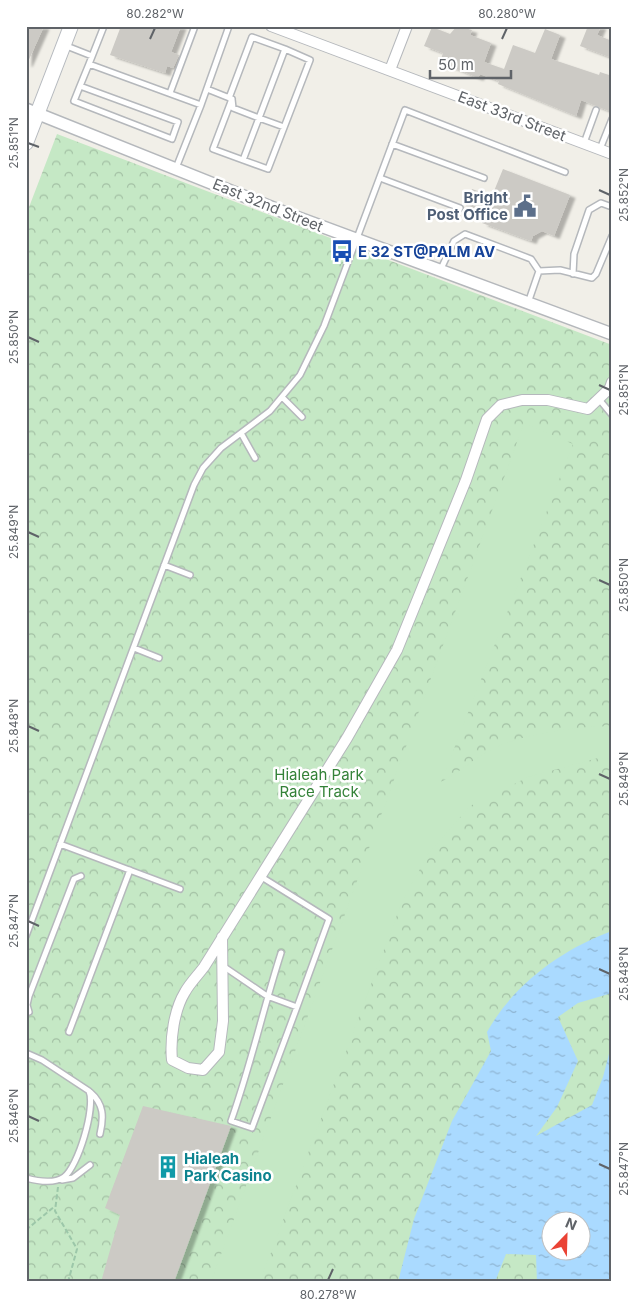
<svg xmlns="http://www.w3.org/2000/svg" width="638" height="1308" viewBox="0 0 638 1308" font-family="Inter,sans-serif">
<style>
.forest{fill:url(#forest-crowns);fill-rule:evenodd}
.pitch{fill:#c5e8c5}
.water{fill:url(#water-ripples);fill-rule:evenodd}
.building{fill:#cccac5;filter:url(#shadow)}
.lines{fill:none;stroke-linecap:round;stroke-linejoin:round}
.service-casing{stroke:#b5b8bc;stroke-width:8}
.minor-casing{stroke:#b5b8bc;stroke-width:12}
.tertiary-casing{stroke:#b5b8bc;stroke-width:14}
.secondary-casing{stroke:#b6babf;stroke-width:16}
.path{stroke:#9cc7a9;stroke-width:2;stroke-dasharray:5 2.5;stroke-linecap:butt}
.service{stroke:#fff;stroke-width:5}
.minor{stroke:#fff;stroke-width:10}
.tertiary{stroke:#fff;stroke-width:11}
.secondary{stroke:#fff;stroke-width:14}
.ticks{fill:none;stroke:#5f6368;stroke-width:2}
.labels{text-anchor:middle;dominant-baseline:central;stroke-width:5;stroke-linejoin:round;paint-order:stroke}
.street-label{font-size:15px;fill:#5f6368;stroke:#fff}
.service-label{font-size:15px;font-weight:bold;fill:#4e5e75;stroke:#fff;text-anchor:end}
.transit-label{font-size:15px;font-weight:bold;fill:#164399;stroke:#fff;text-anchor:start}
.park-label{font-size:15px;fill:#348238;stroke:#fff}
.culture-label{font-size:15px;font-weight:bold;fill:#0d838f;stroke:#fff;text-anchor:start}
.neatline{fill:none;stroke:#5f6368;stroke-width:2}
.ticks-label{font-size:12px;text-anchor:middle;fill:#5f6368}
</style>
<defs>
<pattern id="forest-crowns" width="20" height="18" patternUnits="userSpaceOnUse" patternTransform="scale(1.25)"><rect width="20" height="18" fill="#c5e8c5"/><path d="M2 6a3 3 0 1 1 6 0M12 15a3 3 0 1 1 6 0" fill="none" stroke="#a3c0a4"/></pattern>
<pattern id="water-ripples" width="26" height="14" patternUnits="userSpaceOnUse" patternTransform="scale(1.25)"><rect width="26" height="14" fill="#aadaff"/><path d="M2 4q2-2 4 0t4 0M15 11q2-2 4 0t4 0" fill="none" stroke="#8eb4d2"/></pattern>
<filter id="shadow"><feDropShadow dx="5.5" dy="3" stdDeviation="1" flood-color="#0004"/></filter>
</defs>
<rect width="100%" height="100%" fill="#f1efe8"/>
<path class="forest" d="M57,134L612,345V1282H26V215ZM550,1220H580V1250H550Z"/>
<path class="pitch" d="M524,423L573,444L441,782C457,774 471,761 487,752C520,733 574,727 612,726V759L598,758L528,777L470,806L428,854L401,904L260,1282H211Z"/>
<path class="water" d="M612,931V993L578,1003L558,1017L578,1061L557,1107L536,1136L592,1105L603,1077L612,1042V1282H537L536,1255L506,1254L495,1282H398L414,1219L452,1121L491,1051L487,1032C513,985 562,949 612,931ZM550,1220H580V1250H550Z"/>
<path class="building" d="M26,26H44L27,64H26Z
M121,26H181L171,52L179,55L173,68L167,66L165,73L110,55Z
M457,26L472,30L470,35L491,43L484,62L504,69L513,45L535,53L545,29L560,35L551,59L599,75L600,72L612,76V103L609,111L581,100L576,116L498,84L499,81L480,74L478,78L445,64L446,61L441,59L443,53L424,46L432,27L450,34Z
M588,26H601L597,35L612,41V58L580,46Z
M503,169L570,195L554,236L542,231L533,236L531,241L482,223L486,214L466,206L472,189L492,196Z
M143,1106L231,1126L174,1282H101L120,1215L105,1208Z"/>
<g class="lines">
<defs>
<path id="service" d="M104,26L89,64L201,105L229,26
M64,45L92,56
M80,86L74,101L172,139L178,122L80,86L89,64
M207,89L232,99L213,149L243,160L259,118L284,127
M170,93L195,26
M229,98L252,37L285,49L259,118L233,108L232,99
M584,143L596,110
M392,144L484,178
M600,149L612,119
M243,160L268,169L310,60L285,49
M176,168L201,105
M380,178L460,208
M440,271L454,241L465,234L531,259L539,271
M539,271L560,270L592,278L596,274L612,236
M573,274L574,254L589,210L601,203L612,207
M528,303L539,271
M282,397L302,417
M598,398L612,415
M241,433L255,458
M164,565L190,575
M134,648L159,658
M60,844L180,889
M26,936L194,485L203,468L221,448L270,411L300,375L324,326L405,110L565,172
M281,953C263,1009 251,1065 231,1121L252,1128L297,1007
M223,966L267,996L297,1007L329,919L260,876
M29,1012L27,1005L29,996L74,879L81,876
M69,1032L130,870
M26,1053L42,1060L89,1091C96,1107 78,1167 64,1177C54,1184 37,1181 26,1178
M90,1092C104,1104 104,1117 100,1134
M62,1180L73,1178L90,1165"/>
<path id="minor" d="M271,26L612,154
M390,70L407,26
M222,937L223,1021L219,1052L203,1070L188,1068L172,1060C170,1039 174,1010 185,992C190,983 198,975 204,967L347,738L397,650L466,480L487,419L501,405L522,400H548L588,409L610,388L612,382"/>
<path id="tertiary" d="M26,109L291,215L612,334"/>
<path id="secondary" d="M26,143L71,26"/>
</defs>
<use href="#service" class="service-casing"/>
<use href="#minor" class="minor-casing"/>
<use href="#tertiary" class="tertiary-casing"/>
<use href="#secondary" class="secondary-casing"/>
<path class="path" d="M58,1187L55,1211L77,1249L68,1282
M26,1230L55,1206"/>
<use href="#service" class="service"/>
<use href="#minor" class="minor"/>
<use href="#tertiary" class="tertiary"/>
<use href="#secondary" class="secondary"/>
</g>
<path class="ticks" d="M150,39L155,28M502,39L507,28M28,143L39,147M599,190L610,195M28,337L39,342M599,385L610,390M28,532L39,537M599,580L610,585M28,726L39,731M599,774L610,779M28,921L39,926M599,969L610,974M28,1116L39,1121M599,1164L610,1169M328,1280L333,1269"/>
<defs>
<symbol id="civic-bare" viewBox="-9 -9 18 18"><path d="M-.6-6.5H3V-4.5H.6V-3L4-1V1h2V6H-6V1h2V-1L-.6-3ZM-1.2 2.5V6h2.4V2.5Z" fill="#5c6f8a" stroke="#fff" stroke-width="2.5" paint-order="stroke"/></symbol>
<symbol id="bus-bare" viewBox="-9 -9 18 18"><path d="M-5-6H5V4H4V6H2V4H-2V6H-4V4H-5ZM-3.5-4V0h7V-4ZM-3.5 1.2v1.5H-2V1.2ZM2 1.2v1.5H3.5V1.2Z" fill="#1a4fb4" stroke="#fff" stroke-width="2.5" paint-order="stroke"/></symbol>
<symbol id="building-bare" viewBox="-9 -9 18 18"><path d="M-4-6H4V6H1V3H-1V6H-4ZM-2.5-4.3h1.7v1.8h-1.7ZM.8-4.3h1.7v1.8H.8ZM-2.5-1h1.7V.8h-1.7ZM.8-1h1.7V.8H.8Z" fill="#0f9aa8" stroke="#fff" stroke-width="2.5" paint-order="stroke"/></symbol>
</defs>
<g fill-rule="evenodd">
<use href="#civic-bare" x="509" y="190" width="32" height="32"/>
<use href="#bus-bare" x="326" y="235" width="32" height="32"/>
<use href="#building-bare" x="152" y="1151" width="32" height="32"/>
</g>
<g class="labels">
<g class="street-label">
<text transform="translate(512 116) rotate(21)">East 33rd Street</text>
<text transform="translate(268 205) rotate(22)">East 32nd Street</text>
</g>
<g class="service-label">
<text x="508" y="197">Bright<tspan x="508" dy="17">Post Office</tspan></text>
</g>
<g class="transit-label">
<text x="358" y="251">E 32 ST@PALM AV</text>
</g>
<g class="park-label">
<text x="319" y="774">Hialeah Park<tspan x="319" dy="17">Race Track</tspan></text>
</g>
<g class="culture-label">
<text x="184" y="1158">Hialeah<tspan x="184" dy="17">Park Casino</tspan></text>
</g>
</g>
<rect width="638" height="1308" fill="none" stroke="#ffffff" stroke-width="55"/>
<g transform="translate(566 1236) rotate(23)"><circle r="24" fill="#ffffff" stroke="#bfc1c3"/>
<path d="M0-4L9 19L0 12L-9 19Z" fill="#ea4335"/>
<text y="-8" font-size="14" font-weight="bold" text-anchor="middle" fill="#5f6368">N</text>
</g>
<path d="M430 70v8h81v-8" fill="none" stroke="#5f6368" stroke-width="2.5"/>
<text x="438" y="70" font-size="15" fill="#5f6368" stroke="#ffffff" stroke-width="4" paint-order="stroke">50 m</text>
<rect x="28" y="28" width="582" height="1252" class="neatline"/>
<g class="ticks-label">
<text x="155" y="18">80.282°W</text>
<text x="507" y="18">80.280°W</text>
<text transform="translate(14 143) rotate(-90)" y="4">25.851°N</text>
<text transform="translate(624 195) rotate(-90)" y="4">25.852°N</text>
<text transform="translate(14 337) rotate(-90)" y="4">25.850°N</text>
<text transform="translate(624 390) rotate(-90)" y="4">25.851°N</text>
<text transform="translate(14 532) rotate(-90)" y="4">25.849°N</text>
<text transform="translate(624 585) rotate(-90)" y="4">25.850°N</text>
<text transform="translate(14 726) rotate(-90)" y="4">25.848°N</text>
<text transform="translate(624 779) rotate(-90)" y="4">25.849°N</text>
<text transform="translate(14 921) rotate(-90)" y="4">25.847°N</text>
<text transform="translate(624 974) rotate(-90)" y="4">25.848°N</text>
<text transform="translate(14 1116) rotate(-90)" y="4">25.846°N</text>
<text transform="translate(624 1169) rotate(-90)" y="4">25.847°N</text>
<text x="328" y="1299">80.278°W</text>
</g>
</svg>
